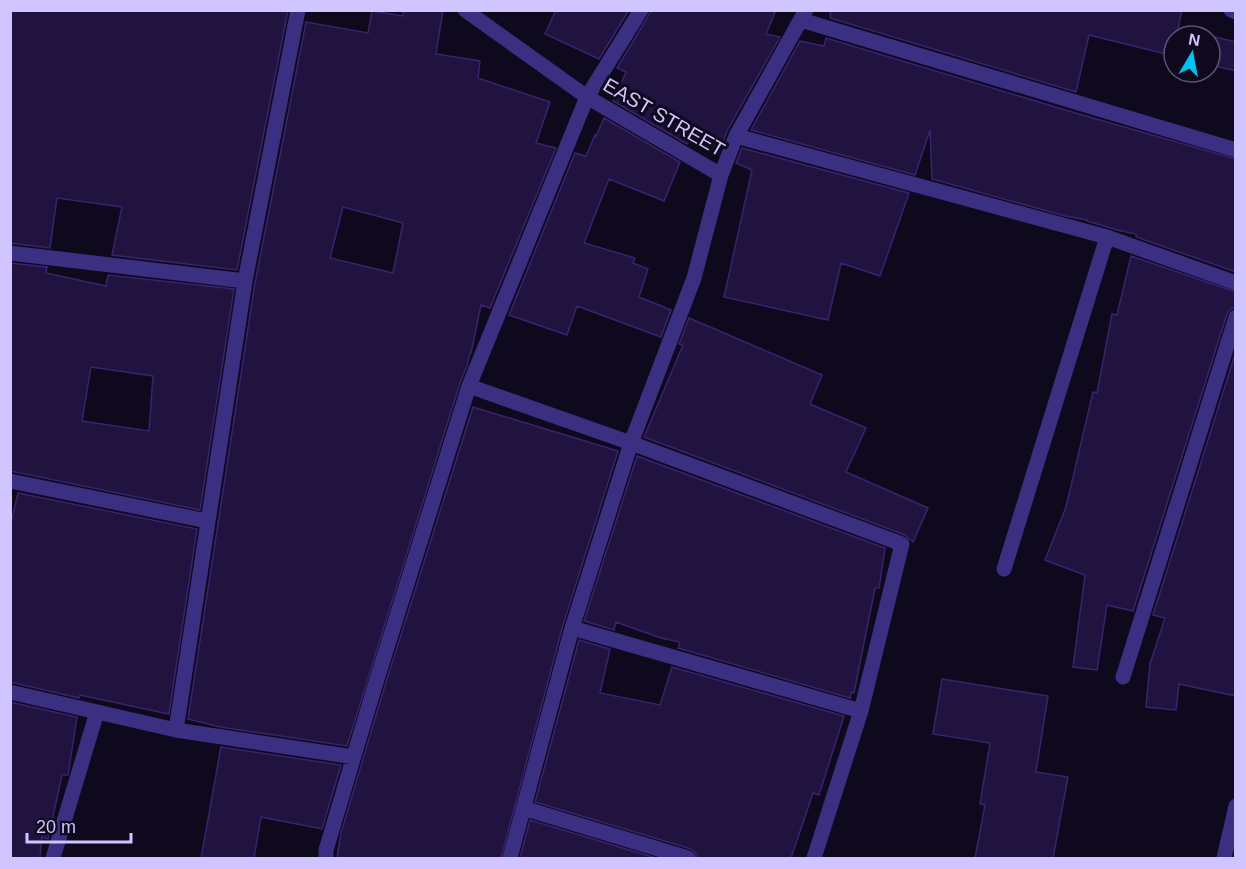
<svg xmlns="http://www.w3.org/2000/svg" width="1246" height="869" viewBox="0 0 1246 869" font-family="Helvetica,sans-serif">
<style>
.building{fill:#201340;stroke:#39236e;stroke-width:1.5;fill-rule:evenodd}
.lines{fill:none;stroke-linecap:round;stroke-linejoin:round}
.minor{stroke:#3a2f81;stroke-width:15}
.labels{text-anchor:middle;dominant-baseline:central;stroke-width:6;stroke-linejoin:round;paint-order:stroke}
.street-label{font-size:20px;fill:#d1c5ff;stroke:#0e091d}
</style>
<rect width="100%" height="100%" fill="#0e091d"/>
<path class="building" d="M10,10H288L237,270L112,255L122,207L57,198L50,248L10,243Z
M404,10H443L436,54L480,61L478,78L550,102L536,143L556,148L490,308L481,305L471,353H470L467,366L460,383L347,746L220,727L188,719L255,283L306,22L368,33L372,11L403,16ZM343,207L403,223L393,273L330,258Z
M556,10H629L599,59L545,34Z
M651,10H776L766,34L780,37L727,131L718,155L689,141L687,144L613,101L626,72L617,68L649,15Z
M831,10H1182L1178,28L1236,42V71L1210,65V36H1174V56L1089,35L1076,92L830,18Z
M826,38L1072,112L1236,159V272L1136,237V234L1117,230L1087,221V220L1065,216L932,179L930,130L915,175L751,130L800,41L824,46Z
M604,118L680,162L664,201L609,179L584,243L635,258L633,263L648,269L639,297L671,310L661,337L577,306L567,335L509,315L575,153L586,156L595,135L596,136Z
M742,148L909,193L880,276L841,263L828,320L724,297L752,170L736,163Z
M1131,256L1236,292V307L1230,309L1227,314L1133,611L1107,605L1097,670L1073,667L1085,575L1045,560L1066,507L1093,392L1097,393L1112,314L1117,315Z
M10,263L47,267L46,273L106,286L108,275L234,289L200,510L10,471ZM91,367L153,376L149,431L82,421Z
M689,318L822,375L810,404L866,428L846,472L928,508L913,542L905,535L644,437L683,345L679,344Z
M1236,351V696L1179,684L1176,710L1146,707L1150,664L1165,618L1153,615Z
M473,407L618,451L563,625L501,858H337L341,833L382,695Z
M637,456L885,548L879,588H875L854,693L851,692L850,698L678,648L680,642L661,638L616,622L614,630L584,621Z
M18,493L197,529L169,714L80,695L79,698L10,682V527Z
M579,640L610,649L600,693L660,705L672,667L844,716L819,795L813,793L791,858H697L695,852L691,849L535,802Z
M942,679L1048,696L1036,772L1068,777L1053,858H975L985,805L980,804L990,743L933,734Z
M10,702L77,717L69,769L68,775H62L48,839L42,837L40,858H10Z
M221,747L341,765L322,829L261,817L254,858H201Z
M530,820L656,858H520Z"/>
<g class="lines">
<path class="minor" d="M465,10L587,97L721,175L736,136L806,10
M1231,10L1236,12
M801,20L1236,150
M736,136L1107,237L1236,283
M10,253L245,281
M469,386L631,443L902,544L861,711L814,858
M10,481L207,521
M1004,569L1107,237
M572,628L861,711
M1123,677L1236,317
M10,692L176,730L354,757
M176,730L245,281L298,10
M523,808L688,858
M53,858L97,712
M326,858V850L373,692L469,386L587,97L641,10
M510,858L572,628L631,443L694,278L721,175
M1224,858L1236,806"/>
</g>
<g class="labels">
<g class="street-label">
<text transform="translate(664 117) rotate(30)">EAST STREET</text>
</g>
</g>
<rect width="1246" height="869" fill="none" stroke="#d1c5ff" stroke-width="24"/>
<g transform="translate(1192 54) rotate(10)"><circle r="28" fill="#0e091d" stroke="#5c5477" stroke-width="1.5"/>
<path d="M0-4.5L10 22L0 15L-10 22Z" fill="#00c1f0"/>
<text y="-9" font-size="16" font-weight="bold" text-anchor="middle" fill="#d1c5ff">N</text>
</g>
<path d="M27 833v9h104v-9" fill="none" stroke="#d1c5ff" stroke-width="3"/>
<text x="36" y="833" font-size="18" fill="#d1c5ff" stroke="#0e091d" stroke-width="4.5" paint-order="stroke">20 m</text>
</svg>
